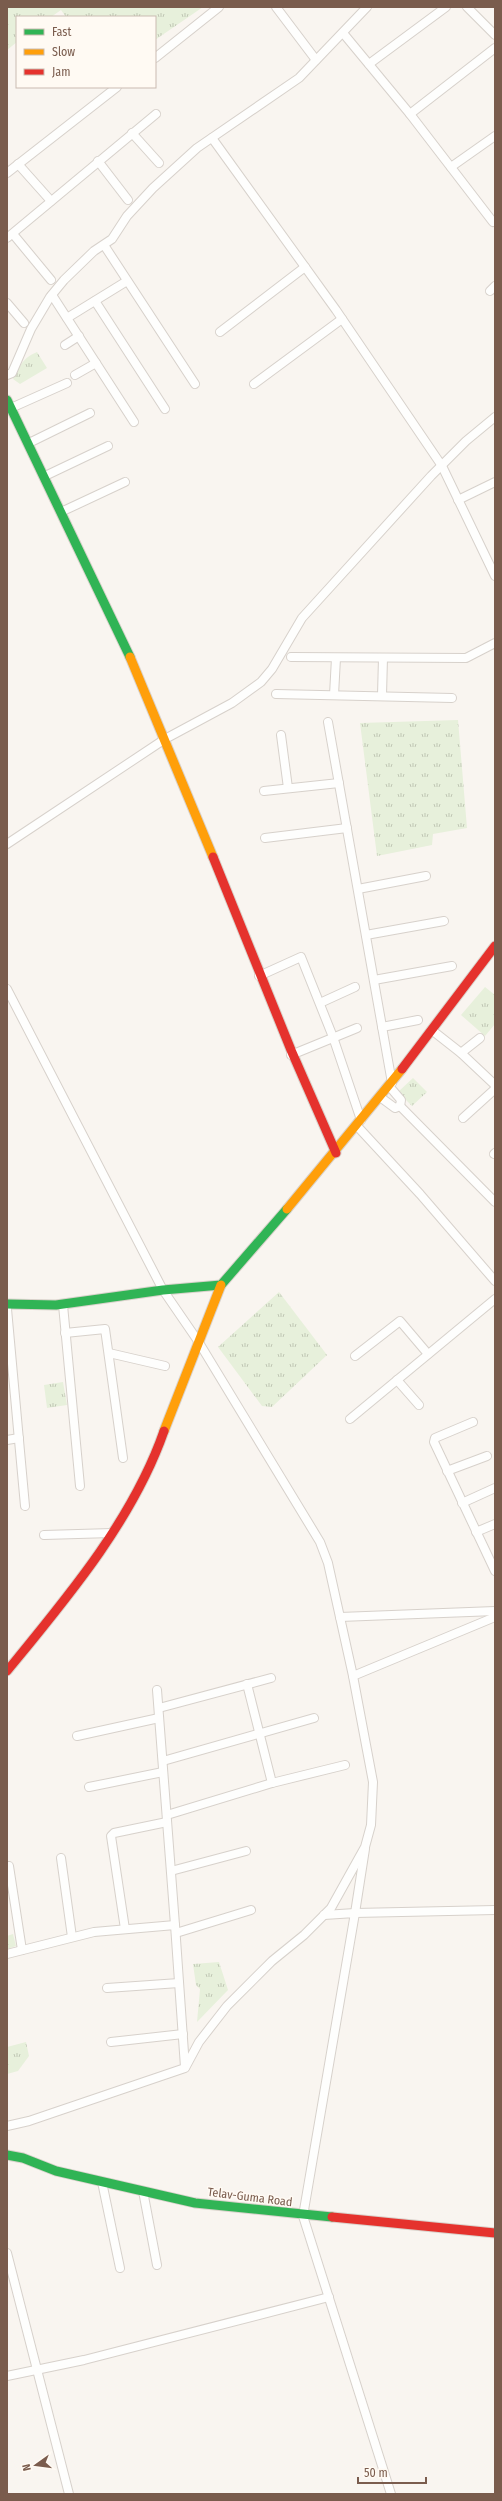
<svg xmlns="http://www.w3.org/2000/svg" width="502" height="2501" font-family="'Fira Sans Condensed',sans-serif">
<defs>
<pattern id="grass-tufts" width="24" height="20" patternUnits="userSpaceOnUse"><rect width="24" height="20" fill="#e7f0db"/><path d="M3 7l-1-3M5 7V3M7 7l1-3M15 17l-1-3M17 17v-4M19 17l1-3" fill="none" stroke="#c0c6b4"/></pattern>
</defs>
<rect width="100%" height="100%" fill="#f9f5f0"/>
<g fill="url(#grass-tufts)">
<path d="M7 7H203L155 40V17H66L61 10 51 17H17V42L7 50Z"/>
<path d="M37 352 47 368 20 384 13 379C20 365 23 358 37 352Z"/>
<path d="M458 720 467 828 433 834 432 845 377 856 360 723Z"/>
<path d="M485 987 495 995V1024L485 1036 461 1015Z"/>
<path d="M413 1078 427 1092 412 1106 398 1092Z"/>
<path d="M279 1292 327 1355 272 1407 262 1406 218 1347Z"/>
<path d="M63 1382 67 1405 47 1408 44 1385Z"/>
<path d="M13 1934 16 1946 7 1949V1936Z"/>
<path d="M219 1962 228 1990 197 2022 200 1989 196 1985 193 1964Z"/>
<path d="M26 2042 29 2056 18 2071 7 2074V2047Z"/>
</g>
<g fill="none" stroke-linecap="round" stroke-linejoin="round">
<defs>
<g id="street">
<path d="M276 7 316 60"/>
<path d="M467 7 495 35"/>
<path d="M343 33 410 114 495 48"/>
<path d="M155 58 219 7"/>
<path d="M369 64 446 7"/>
<path d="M410 114 493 222 495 221"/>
<path d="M132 133 159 163"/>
<path d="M212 138 336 310 442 466 495 576"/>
<path d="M98 161 128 200"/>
<path d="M18 164 51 201"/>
<path d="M451 167 495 136"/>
<path d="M7 173 117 87"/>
<path d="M13 234 51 280"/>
<path d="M7 238 156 114"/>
<path d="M104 245 195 384"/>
<path d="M490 291 495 286"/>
<path d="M52 295 134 422"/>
<path d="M95 301 165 409"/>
<path d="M7 303 24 323"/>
<path d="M67 318 127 281"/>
<path d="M220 332 305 267"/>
<path d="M65 345 79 336"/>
<path d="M7 375 12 373 31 329 50 297 64 280 94 251 112 239 127 216 153 188 197 148 299 78 367 7"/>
<path d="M75 375 96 363"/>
<path d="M254 384 342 319"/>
<path d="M11 408 67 383"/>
<path d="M29 443 90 413"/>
<path d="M45 476 108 446"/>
<path d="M458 500 495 482"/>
<path d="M63 511 125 482"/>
<path d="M291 657 466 658 495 643"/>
<path d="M276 694 452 698"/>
<path d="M334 695 336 658"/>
<path d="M382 695 383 658"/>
<path d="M328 722 392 1083"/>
<path d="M281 735 288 788"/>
<path d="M264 791 339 783"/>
<path d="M265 838 347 828"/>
<path d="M7 844 165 739 232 703 261 682 272 669 302 618 431 476 466 441 495 417"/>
<path d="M358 889 426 876"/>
<path d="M366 935 444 921"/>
<path d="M259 976 301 957 333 1037 361 1120"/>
<path d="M374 980 452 966"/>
<path d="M7 989 163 1290 198 1341 320 1542 328 1563 353 1676"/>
<path d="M320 1003 355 987"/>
<path d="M382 1027 418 1020"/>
<path d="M433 1031 461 1053 495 1085"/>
<path d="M461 1053 480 1038"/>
<path d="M291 1055 357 1028"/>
<path d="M380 1097 395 1108 400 1106 401 1100 389 1086"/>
<path d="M400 1106 495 1202"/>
<path d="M463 1118 495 1089"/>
<path d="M357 1126 420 1194 495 1281"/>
<path d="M494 1154 495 1153"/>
<path d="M63 1305 80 1486"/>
<path d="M7 1309 25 1506"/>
<path d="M65 1333 105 1329 123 1458"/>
<path d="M109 1353 165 1366"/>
<path d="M355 1356 400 1321 428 1354"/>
<path d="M397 1380 419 1405"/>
<path d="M350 1419 495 1299"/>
<path d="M473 1422 435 1438 434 1442 495 1571"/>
<path d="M7 1440 19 1438"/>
<path d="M447 1471 487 1456"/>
<path d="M462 1503 495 1488"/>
<path d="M476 1532 495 1524"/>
<path d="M44 1535 112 1533"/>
<path d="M340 1617 495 1611"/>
<path d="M247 1684 272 1783"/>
<path d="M157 1690 175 1925"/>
<path d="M159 1708 271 1678"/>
<path d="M77 1736 159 1718"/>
<path d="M163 1761 314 1718"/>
<path d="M89 1787 163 1772"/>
<path d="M167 1815 272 1783 345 1765"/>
<path d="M365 1849 355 1913 495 1910"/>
<path d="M61 1858 72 1937"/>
<path d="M9 1866 22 1950"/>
<path d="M171 1871 246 1851"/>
<path d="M324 1915 355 1913 303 2216 391 2494"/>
<path d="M125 1929 111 1836 114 1833 167 1822"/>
<path d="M176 1933 251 1910"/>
<path d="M7 1954 94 1932 175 1925 185 2067"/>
<path d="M107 1988 179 1983"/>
<path d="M111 2042 183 2034"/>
<path d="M7 2126 29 2121 185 2068 199 2042 227 2006 272 1961 304 1935 331 1908 365 1847 371 1825 373 1782 353 1676 495 1617"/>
<path d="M102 2182 120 2268"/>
<path d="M143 2191 157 2265"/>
<path d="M7 2253 69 2494"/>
<path d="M7 2376 84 2360 329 2297"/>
</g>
<g id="fast">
<path d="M7 400 130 657"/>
<path d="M7 1304 56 1305 163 1290 221 1285 287 1209"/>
<path d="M7 2155 23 2158 56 2171 195 2203 332 2217"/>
</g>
<g id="slow">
<path d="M130 657 213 857"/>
<path d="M287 1209 402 1069"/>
<path d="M164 1431 221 1285"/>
</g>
<g id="jam">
<path d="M213 857 291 1050 336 1153"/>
<path d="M402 1069 495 946"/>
<path d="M7 1671C67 1598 133 1520 164 1431"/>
<path d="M332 2217 495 2233"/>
</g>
</defs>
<use href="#street" stroke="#d7d1cb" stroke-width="10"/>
<use href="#fast" stroke="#d9d2cb" stroke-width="11"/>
<use href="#slow" stroke="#d9d2cb" stroke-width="11"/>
<use href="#jam" stroke="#d9d2cb" stroke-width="11"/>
<use href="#street" stroke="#fefefd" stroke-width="8"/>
<use href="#fast" stroke="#30b455" stroke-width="9"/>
<use href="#slow" stroke="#ff9f0a" stroke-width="9"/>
<use href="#jam" stroke="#e5322d" stroke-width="9"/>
</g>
<g text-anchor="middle" stroke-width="3" stroke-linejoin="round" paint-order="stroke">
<g font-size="12" fill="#7a5c4d" stroke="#fffaf3">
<text transform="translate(250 2197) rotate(7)" y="4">Telav-Guma Road</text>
</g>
</g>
<rect width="502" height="2501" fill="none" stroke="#7a5c4d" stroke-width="16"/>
<rect x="16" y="16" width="140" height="72" fill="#fffaf3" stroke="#cabbb1"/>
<rect x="24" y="29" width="20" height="6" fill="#30b455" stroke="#cabbb1"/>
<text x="52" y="36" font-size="12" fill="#7a5c4d">Fast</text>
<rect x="24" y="49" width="20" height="6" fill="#ff9f0a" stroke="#cabbb1"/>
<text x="52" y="56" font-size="12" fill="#7a5c4d">Slow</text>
<rect x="24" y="69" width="20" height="6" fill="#e5322d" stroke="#cabbb1"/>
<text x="52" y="76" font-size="12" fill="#7a5c4d">Jam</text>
<g transform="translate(36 2465) rotate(256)" stroke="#fffaf3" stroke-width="3" paint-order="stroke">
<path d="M0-3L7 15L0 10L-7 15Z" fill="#7a5c4d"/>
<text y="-6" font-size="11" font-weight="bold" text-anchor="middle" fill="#7a5c4d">N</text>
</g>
<path d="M358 2477v6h68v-6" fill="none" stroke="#7a5c4d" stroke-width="2"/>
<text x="364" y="2477" font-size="12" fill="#7a5c4d" stroke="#fffaf3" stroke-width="3" paint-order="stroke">50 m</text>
</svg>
